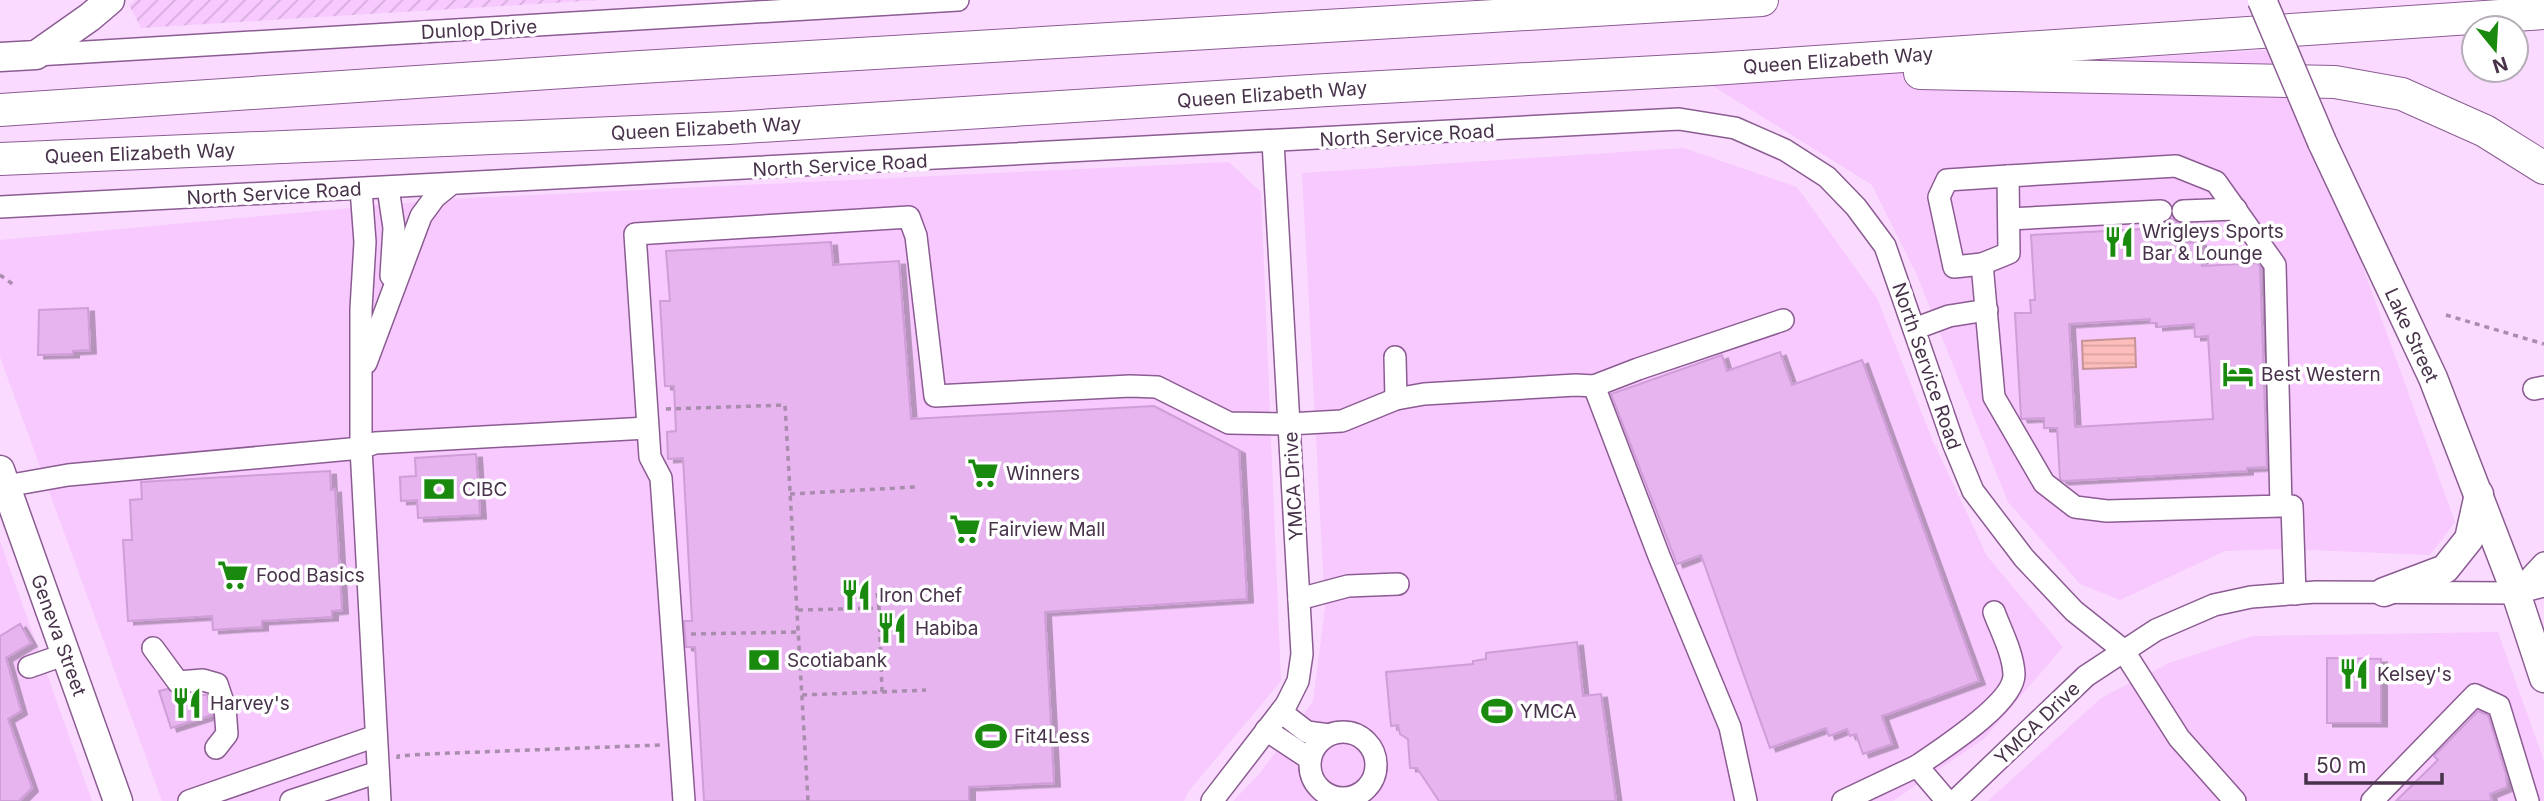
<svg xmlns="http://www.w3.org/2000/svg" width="2544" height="801" font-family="Inter,sans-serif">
<defs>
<pattern id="industrial-furrows" width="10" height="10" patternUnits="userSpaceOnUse" patternTransform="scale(1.75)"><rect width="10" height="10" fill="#f7c9fe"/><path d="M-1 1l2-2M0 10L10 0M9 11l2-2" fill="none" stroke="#d5addb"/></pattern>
<pattern id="water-rules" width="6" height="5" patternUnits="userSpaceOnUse" patternTransform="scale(1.75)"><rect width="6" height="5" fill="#fdbdba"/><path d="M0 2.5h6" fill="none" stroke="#daa3a1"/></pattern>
<filter id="shadow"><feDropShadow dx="6" dy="3.5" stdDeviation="0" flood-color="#0004"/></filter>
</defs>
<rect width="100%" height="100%" fill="#fadbff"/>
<g fill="#f7c9fe">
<path d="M2284 49 2455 522 2430 555 2285 549 2225 551 2120 600 2080 584 2008 502 1916 273 1872 185 1708 83Z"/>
<path d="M1684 148 1797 187 1877 298 1932 439 1987 556 2063 647 1985 738 1893 801H1233L1260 773 1313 701 1325 608 1302 173Z"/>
<path d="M1229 162 1261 192 1281 681 1188 792 1184 801H162L0 357V240L449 199Z"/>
<path d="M0 541 92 801H0Z"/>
<path d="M2498 632 2544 761V801H1988L2101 698 2169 663 2252 636Z"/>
</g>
<path fill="url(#industrial-furrows)" d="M135 0H601L141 28 129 5Z"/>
<path fill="url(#water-rules)" stroke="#c69398" stroke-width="2" d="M2135 338 2136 367 2083 369 2082 341Z"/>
<g fill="#e7b4ef" stroke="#cf9dd7" stroke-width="2" fill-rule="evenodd" filter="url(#shadow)">
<path d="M2172 218 2178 223 2184 224 2185 243 2200 242 2202 266 2257 263 2260 267 2267 467 2247 468V471L2063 481 2060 479 2057 428H2044V418L2022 419 2021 417 2015 313H2031L2030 300H2035L2031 235 2162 228V224ZM2150 319V323H2157V327L2194 324 2195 337 2208 336 2213 419 2075 427 2069 324Z"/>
<path d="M831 242 833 265 899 261 911 419 1154 406 1239 450 1247 599 1045 612 1054 783 969 787V801H704L695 647H686L684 621H692L683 458 668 459 667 432 676 431 674 386H665L660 301H670L666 251Z"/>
<path d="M88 308 90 350 73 351V354L38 355 39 310Z"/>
<path d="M1780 352 1792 385 1862 360 1979 681 1882 716 1892 744 1863 754 1856 734 1850 736 1847 729 1829 736 1826 728 1770 748 1701 555 1677 564 1611 394 1722 355 1727 371Z"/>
<path d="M476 454 480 515 418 518 417 500 401 501 400 477 416 476 415 458Z"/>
<path d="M330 471 331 490 335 489 342 610 332 611V617L262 621V627L213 630 212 616 128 621 123 540H132L130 500 142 499 141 482Z"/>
<path d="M20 624 31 643 6 658 21 711 8 719 32 788 19 801H0V636Z"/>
<path d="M1577 642 1583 696 1601 694 1616 801H1439L1417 768H1410L1408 739 1400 734 1398 725 1391 726 1386 672 1473 664V661L1486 659V653Z"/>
<path d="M2327 658 2381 659V723H2327Z"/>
<path d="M167 689 178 695H207L212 715 171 728 159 691Z"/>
<path d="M2478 711 2488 715 2506 774 2507 787 2490 794 2492 801H2396L2438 760 2434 756Z"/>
</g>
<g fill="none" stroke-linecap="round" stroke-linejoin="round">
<defs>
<g id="minor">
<path d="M36 55 958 0"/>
<path d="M388 188 394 228 391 276"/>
<path d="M361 189 365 242 361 309V448L380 801"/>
<path d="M0 207 1679 119 1735 128 1785 150 1827 177 1856 207 1885 246 1954 445 1973 491 2024 558 2074 611 2123 650 2179 738 2235 801"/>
<path d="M2183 211 2236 209"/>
<path d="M2009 219 2161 211"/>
<path d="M1982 264 1954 267 1939 197 1947 180 2008 176"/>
<path d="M1914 329 1949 316 1987 310"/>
<path d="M1395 357 1396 399"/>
<path d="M366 363 421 216 435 197 451 184"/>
<path d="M2534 389 2544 387"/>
<path d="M6 486 68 475 361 448 375 443 647 428"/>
<path d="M2281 506 2275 265 2216 182 2176 166 2008 176 2009 253 1982 264 1994 397 2044 483 2075 507 2107 511 2281 506H2292L2295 594"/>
<path d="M2516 593 2544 563"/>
<path d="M1299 599 1348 586 1398 584"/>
<path d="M153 648 178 682 203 680 217 684 225 708 227 734 216 748"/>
<path d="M29 667 66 654"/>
<path d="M1281 712 1307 732 1329 735"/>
<path d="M1266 730 1310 759"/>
<circle cx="1343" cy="765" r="33"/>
<path d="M189 801 376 736"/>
<path d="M291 801 378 772"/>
<path d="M684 801 661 478 650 457 635 234 909 217 916 236 935 396 1130 386 1157 387 1229 423 1289 424 1342 421 1396 399 1424 394 1576 385 1594 386"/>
<path d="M1212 801 1286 705 1298 681 1302 654 1273 142"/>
<path d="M1746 801 1730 727 1659 556 1594 386 1638 369 1783 320"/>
<path d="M1843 801 1917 766"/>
<path d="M1947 801 1917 766C1940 750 2015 703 2014 674 2013 653 2001 631 1994 612"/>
<path d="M1955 801 2086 676 2156 630 2214 605 2251 597 2316 592 2516 593 2544 586"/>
<path d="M2372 801 2475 695 2499 706 2528 801"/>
</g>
<g id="major">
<path d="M0 57 36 55 90 17 110 0"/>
<path d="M2322 142 2433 378 2516 593 2544 678"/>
<path d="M0 470 118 801"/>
<path d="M2384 592 2445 569 2469 539 2479 494"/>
</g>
<g id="highway">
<path d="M1920 73 2335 82 2402 94 2485 131 2544 168"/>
<path d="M0 110C587 69 1175 32 1762 0"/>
<path d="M0 159 729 128 1327 90 1712 69 2544 13"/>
</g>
</defs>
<use href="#minor" stroke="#8b5c92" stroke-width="24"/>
<use href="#major" stroke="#8b5c92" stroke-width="31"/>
<use href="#highway" stroke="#8b5c92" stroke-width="34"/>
<g stroke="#a88dac" stroke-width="3.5" stroke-dasharray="5 5" stroke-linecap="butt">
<path d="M0 275 14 285"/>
<path d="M2446 315 2544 344"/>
<path d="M666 409 785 405 808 801"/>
<path d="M790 494 915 487"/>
<path d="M879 608 877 592 910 590"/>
<path d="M798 610 879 608 882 692 801 695"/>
<path d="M691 634 798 632"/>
<path d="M882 692 926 690"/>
<path d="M398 759V756L427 754 660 745"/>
</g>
<use href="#minor" stroke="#fff" stroke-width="21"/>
<use href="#major" stroke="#fff" stroke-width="28"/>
<use href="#highway" stroke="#fff" stroke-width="32"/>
<defs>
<path id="major-bridge" d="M2262 0 2322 142"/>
</defs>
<use href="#major-bridge" stroke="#8b5c92" stroke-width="31" stroke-linecap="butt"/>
<use href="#major-bridge" stroke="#fff" stroke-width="28"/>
</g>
<defs>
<symbol id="restaurant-bare" viewBox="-9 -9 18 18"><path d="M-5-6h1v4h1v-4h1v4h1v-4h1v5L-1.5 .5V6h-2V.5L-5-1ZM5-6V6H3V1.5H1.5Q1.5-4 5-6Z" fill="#198a0d" stroke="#fff" stroke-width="2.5" paint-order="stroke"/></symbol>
<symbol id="hotel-bare" viewBox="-9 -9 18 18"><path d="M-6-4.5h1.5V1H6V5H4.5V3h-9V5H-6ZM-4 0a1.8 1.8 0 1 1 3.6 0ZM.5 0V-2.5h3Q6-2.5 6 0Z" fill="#198a0d" stroke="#fff" stroke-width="2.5" paint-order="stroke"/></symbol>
<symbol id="supermarket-bare" viewBox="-9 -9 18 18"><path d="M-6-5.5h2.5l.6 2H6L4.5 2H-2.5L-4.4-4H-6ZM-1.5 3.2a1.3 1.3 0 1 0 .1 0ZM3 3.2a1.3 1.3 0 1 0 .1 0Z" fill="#198a0d" stroke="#fff" stroke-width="2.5" paint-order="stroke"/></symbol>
<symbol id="bank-bare" viewBox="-9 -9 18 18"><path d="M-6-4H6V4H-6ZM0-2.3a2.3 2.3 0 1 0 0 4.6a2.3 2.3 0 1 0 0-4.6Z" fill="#198a0d" stroke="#fff" stroke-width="2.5" paint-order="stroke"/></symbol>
<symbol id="stadium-bare" viewBox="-9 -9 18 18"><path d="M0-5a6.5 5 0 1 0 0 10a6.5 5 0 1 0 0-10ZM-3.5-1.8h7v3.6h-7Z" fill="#198a0d" stroke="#fff" stroke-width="2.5" paint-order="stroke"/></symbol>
</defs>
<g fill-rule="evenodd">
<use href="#restaurant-bare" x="2097" y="220" width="44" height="44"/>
<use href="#hotel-bare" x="2216" y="352" width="44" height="44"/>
<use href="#supermarket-bare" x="961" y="451" width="44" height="44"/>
<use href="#bank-bare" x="417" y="467" width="44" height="44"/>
<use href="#supermarket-bare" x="943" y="507" width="44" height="44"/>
<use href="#supermarket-bare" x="211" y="553" width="44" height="44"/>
<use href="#restaurant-bare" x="834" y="573" width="44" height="44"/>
<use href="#restaurant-bare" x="870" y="606" width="44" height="44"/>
<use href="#bank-bare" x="742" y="638" width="44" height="44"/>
<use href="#restaurant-bare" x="2332" y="652" width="44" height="44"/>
<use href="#restaurant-bare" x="165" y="681" width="44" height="44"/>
<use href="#stadium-bare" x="1475" y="689" width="44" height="44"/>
<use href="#stadium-bare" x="969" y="714" width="44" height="44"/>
</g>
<g text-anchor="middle" stroke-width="7" stroke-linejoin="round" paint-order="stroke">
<g font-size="19" fill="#47324a" stroke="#fff">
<text transform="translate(479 29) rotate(-3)" y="7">Dunlop Drive</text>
<text transform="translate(1838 60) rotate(-4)" y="7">Queen Elizabeth Way</text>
<text transform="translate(1272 94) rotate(-4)" y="7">Queen Elizabeth Way</text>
<text transform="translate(706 128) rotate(-3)" y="7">Queen Elizabeth Way</text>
<text transform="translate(1407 135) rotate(-3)" y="7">North Service Road</text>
<text transform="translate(140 153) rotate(-2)" y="7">Queen Elizabeth Way</text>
<text transform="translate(840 165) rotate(-3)" y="7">North Service Road</text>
<text transform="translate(274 193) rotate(-3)" y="7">North Service Road</text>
<text transform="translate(2412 335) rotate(65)" y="7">Lake Street</text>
<text transform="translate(1927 366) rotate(71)" y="7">North Service Road</text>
<text transform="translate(1293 486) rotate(-93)" y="7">YMCA Drive</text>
<text transform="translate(59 635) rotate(70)" y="7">Geneva Street</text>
<text transform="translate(2037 723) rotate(-44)" y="7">YMCA Drive</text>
</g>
<g font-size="19" fill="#47324a" stroke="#fff" text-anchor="start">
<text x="2142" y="238">Wrigleys Sports<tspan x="2142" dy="22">Bar &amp; Lounge</tspan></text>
<text x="2261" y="381">Best Western</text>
<text x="1006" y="480">Winners</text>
<text x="462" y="496">CIBC</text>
<text x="988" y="536">Fairview Mall</text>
<text x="256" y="582">Food Basics</text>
<text x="879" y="602">Iron Chef</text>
<text x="915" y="635">Habiba</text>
<text x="787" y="667">Scotiabank</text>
<text x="2377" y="681">Kelsey's</text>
<text x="210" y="710">Harvey's</text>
<text x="1520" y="718">YMCA</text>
<text x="1014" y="743">Fit4Less</text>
</g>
</g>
<g transform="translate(2495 49) rotate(162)"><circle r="33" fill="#ffffff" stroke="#b5adb7" stroke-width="2"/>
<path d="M0-5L12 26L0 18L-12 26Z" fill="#198a0d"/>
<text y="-10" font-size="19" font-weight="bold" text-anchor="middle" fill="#47324a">N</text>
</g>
<path d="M2306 773v10h136v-10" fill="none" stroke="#47324a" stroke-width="3.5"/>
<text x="2316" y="773" font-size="21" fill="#47324a" stroke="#ffffff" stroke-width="5" paint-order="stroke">50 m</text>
</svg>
